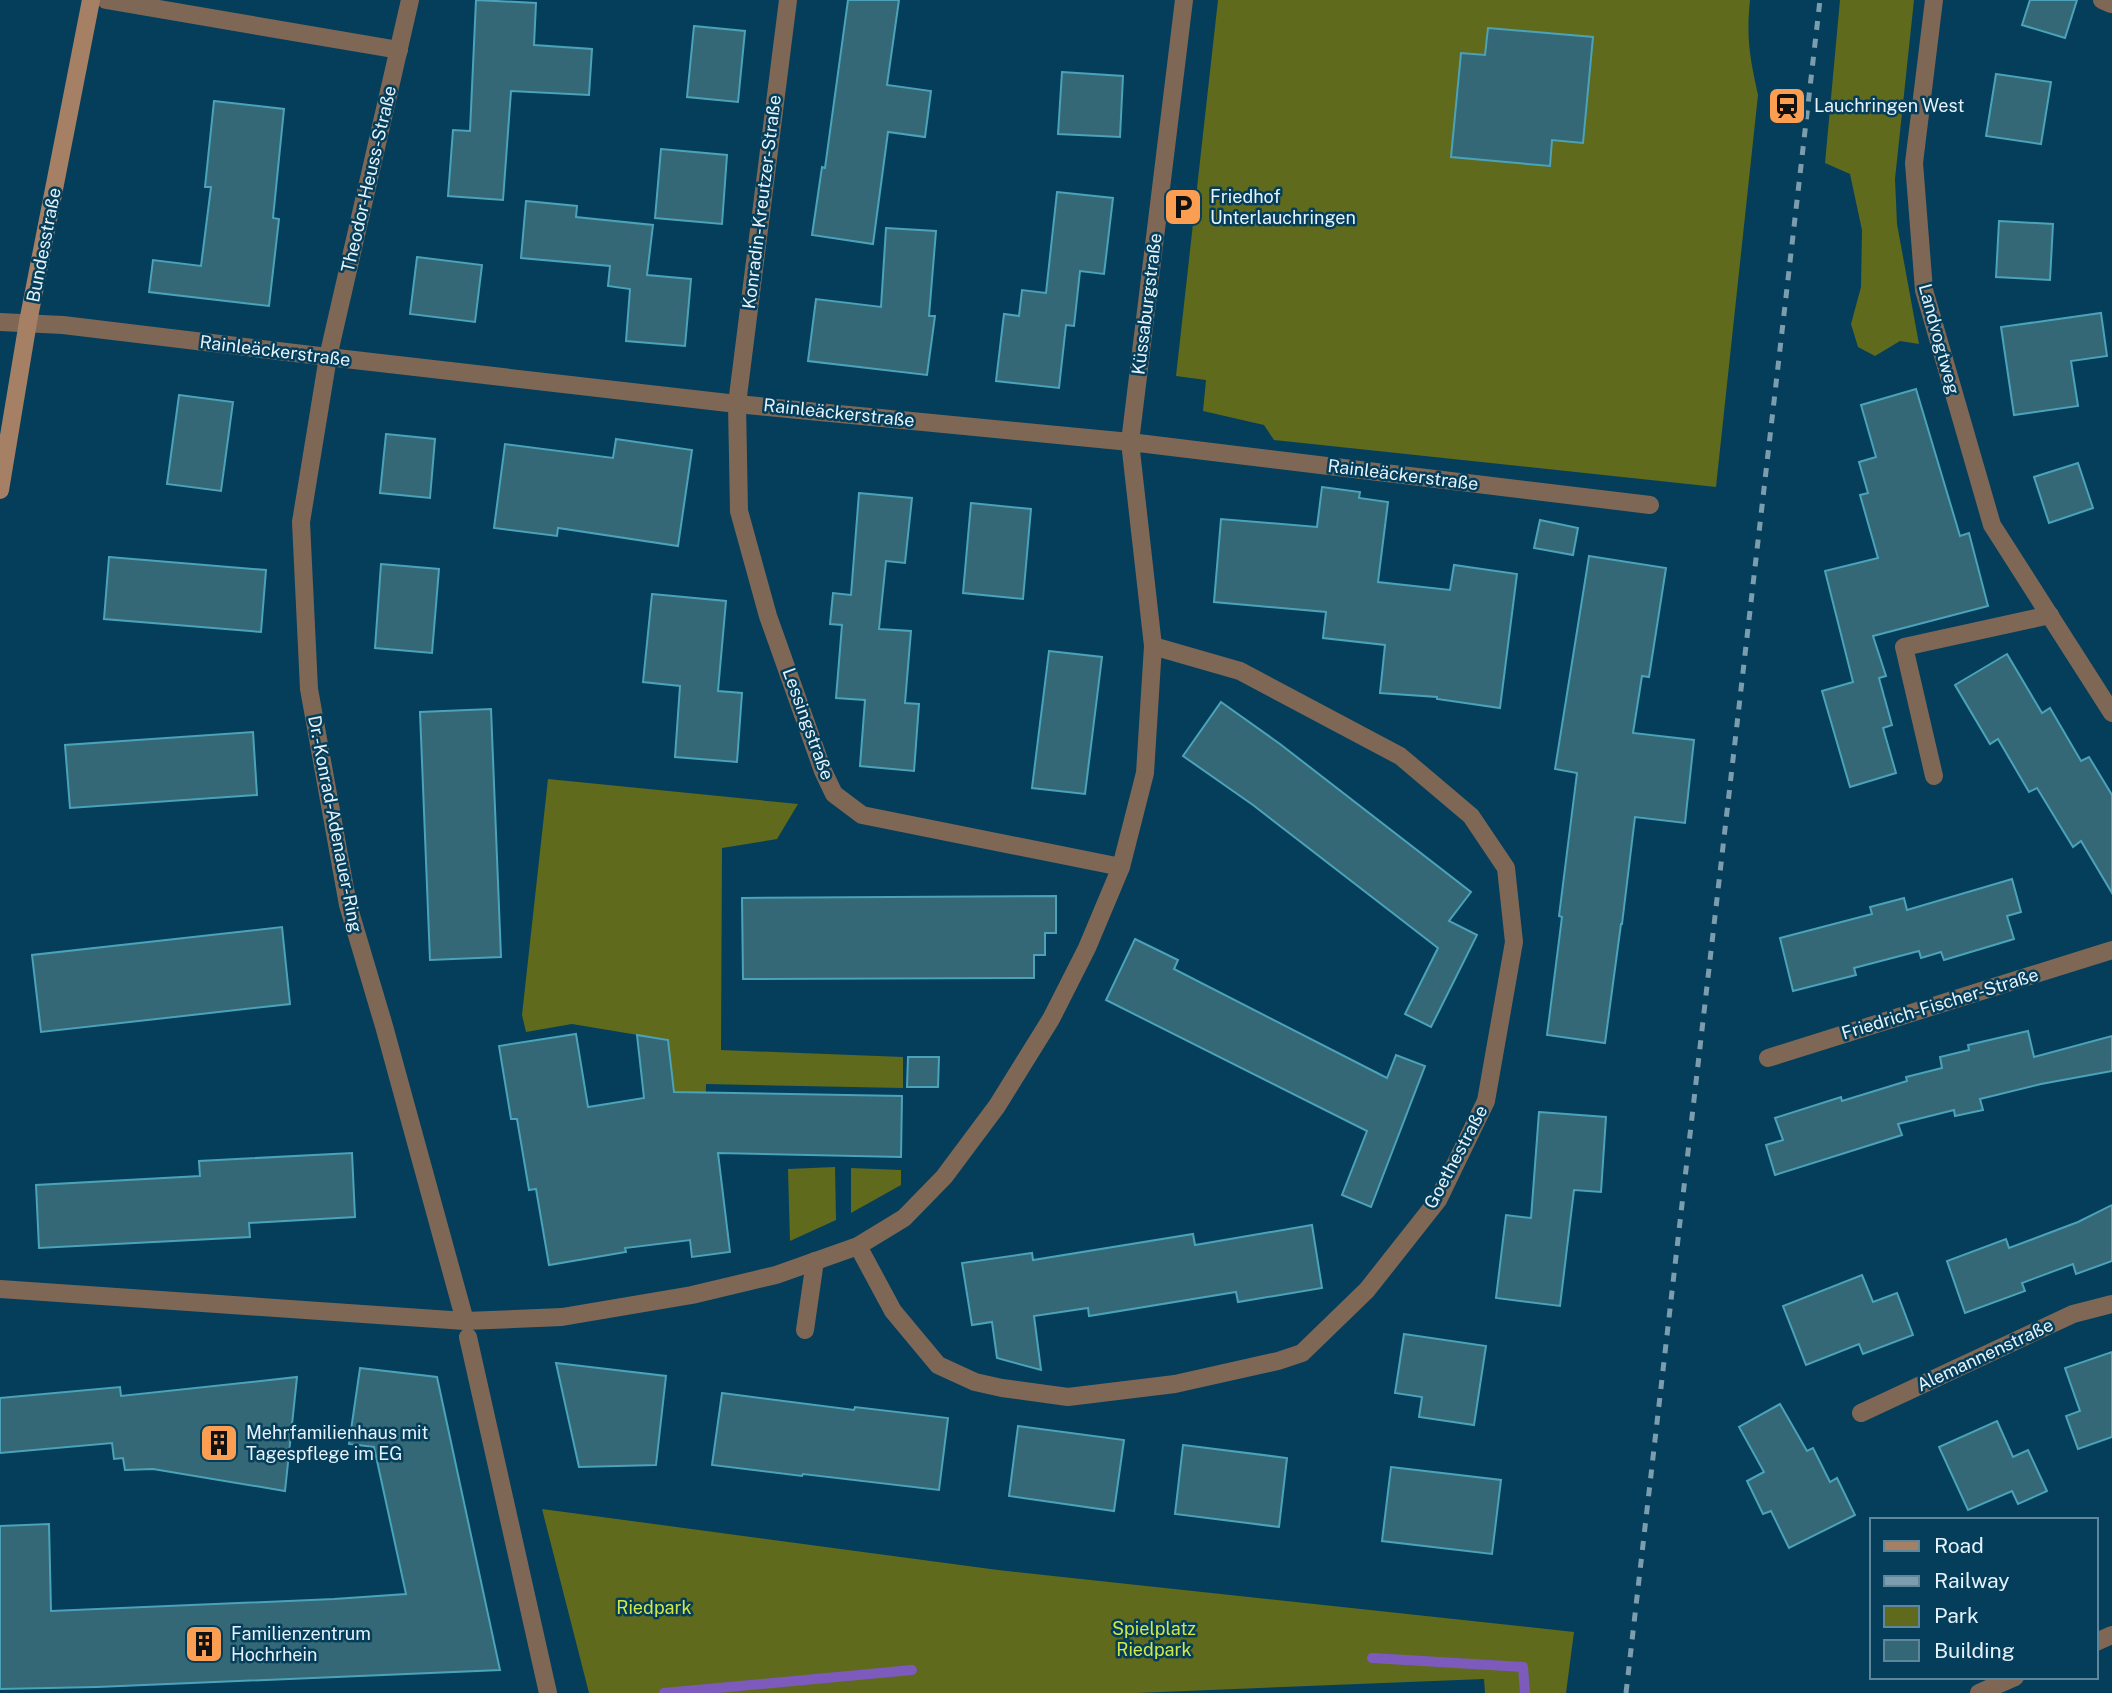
<svg xmlns="http://www.w3.org/2000/svg" width="2112" height="1693" font-family="'Public Sans',sans-serif">
<rect width="100%" height="100%" fill="#053e5a"/>
<g fill="#5f6a1c">
<path d="M1218 0H1750C1746 39 1750 58 1758 95L1716 487 1274 440 1264 425 1203 411 1206 380 1176 376Z"/>
<path d="M1840 0H1914L1895 179 1897 224 1919 344 1900 341 1875 356 1858 347 1851 324 1861 287 1862 230 1850 174 1825 163Z"/>
<path d="M548 779 798 804 777 839 722 848 721 1050 903 1057V1088L706 1084 705 1161 682 1164 668 1040 572 1024 526 1032 522 1015Z"/>
<path d="M835 1167 836 1220 790 1241 788 1169Z"/>
<path d="M851 1168 901 1170V1185L851 1213Z"/>
<path d="M542 1509 998 1570 1574 1632 1566 1693H1485L1484 1679 1136 1693H589Z"/>
</g>
<g fill="none" stroke-linecap="round" stroke-linejoin="round">
<g stroke="#7c5bbd" stroke-width="10">
<path d="M1372 1658 1523 1667 1525 1693"/>
<path d="M664 1693 912 1670"/>
</g>
</g>
<g fill="#346876" stroke="#4aa3b9" stroke-width="2">
<path d="M476 0 536 3 534 45 592 49 589 95 511 91 503 200 448 196 453 130 470 131Z"/>
<path d="M848 0H899L887 85 931 91 925 137 888 132 873 244 812 235 822 167 825 168Z"/>
<path d="M2030 0H2077L2065 38 2022 25Z"/>
<path d="M694 26 745 31 738 102 687 97Z"/>
<path d="M1488 28 1593 37 1583 143 1552 140 1550 166 1451 157 1461 53 1485 55Z"/>
<path d="M1062 72 1123 76 1120 137 1058 134Z"/>
<path d="M1996 74 2051 82 2041 144 1986 136Z"/>
<path d="M214 101 284 109 273 218 279 219 269 306 149 292 153 260 201 266 211 187H205Z"/>
<path d="M661 149 727 155 722 224 655 218Z"/>
<path d="M1057 192 1113 198 1104 274 1080 271 1074 326 1066 325 1059 388 996 381 1004 314 1019 316 1022 290 1046 293Z"/>
<path d="M526 201 577 206 576 217 653 225 647 275 691 279 685 346 626 341 630 289 608 286 610 266 521 258Z"/>
<path d="M1999 221 2053 224 2050 280 1996 277Z"/>
<path d="M886 228 936 231 929 316H935L927 375 808 361 816 299 881 307Z"/>
<path d="M417 257 482 265 475 322 410 314Z"/>
<path d="M2101 313 2107 356 2071 361 2078 406 2014 415 2001 327Z"/>
<path d="M1916 389 1960 536 1969 533 1988 606 1873 636 1886 676 1879 678 1892 725 1883 728 1896 773 1850 787 1822 691 1853 682 1825 571 1878 558 1860 495 1868 493 1859 462 1876 457 1861 405Z"/>
<path d="M179 395 233 402 221 491 167 484Z"/>
<path d="M386 434 435 439 430 498 380 493Z"/>
<path d="M616 439 692 450 678 546 558 528 557 536 494 528 505 444 613 458Z"/>
<path d="M2078 463 2093 508 2049 523 2034 477Z"/>
<path d="M1322 487 1360 492 1359 498 1388 502 1378 582 1450 590 1454 565 1517 574 1500 708 1437 699V697L1380 693 1385 645 1323 638 1326 612 1214 602 1221 519 1317 527Z"/>
<path d="M859 493 912 498 905 563 886 561 879 629 911 631 905 703 919 704 914 771 860 766 865 700 836 698 842 625 830 624 833 593 851 595Z"/>
<path d="M971 503 1031 509 1023 599 963 593Z"/>
<path d="M1540 520 1578 528 1573 555 1534 548Z"/>
<path d="M1589 556 1666 568 1649 677 1642 676 1633 733 1694 740 1685 823 1635 817 1622 924H1621L1605 1043 1547 1035 1562 917 1559 916 1577 773 1555 769Z"/>
<path d="M109 557 266 570 261 632 104 619Z"/>
<path d="M381 564 439 569 432 653 375 648Z"/>
<path d="M652 594 726 601 718 691 742 693 737 762 675 757 680 686 643 682Z"/>
<path d="M1049 651 1102 657 1085 794 1032 788Z"/>
<path d="M2007 654 2042 713 2050 708 2081 761 2089 757 2112 795V893L2081 841 2073 847 2037 788 2029 792 1998 739 1990 744 1955 685Z"/>
<path d="M1221 702 1280 744 1471 892 1449 921 1477 935 1431 1027 1405 1014 1438 948 1253 805 1183 756Z"/>
<path d="M491 709 501 957 430 960 420 712Z"/>
<path d="M253 732 257 795 70 808 65 745Z"/>
<path d="M2012 879 2021 912 2007 916 2014 939 1944 960 1941 952 1921 958 1919 951 1854 968 1856 975 1793 991 1780 938 1872 914 1870 907 1904 898 1907 910Z"/>
<path d="M1056 896V933H1045V955H1034V978L743 979 742 898Z"/>
<path d="M282 927 290 1004 41 1032 32 955Z"/>
<path d="M1135 939 1178 960 1174 969 1387 1078 1396 1055 1425 1066 1371 1207 1342 1195 1367 1131 1106 1000Z"/>
<path d="M2028 1031 2034 1057 2112 1036V1071L2041 1084 1980 1099 1983 1110 1955 1116 1954 1110 1898 1124 1902 1135 1775 1175 1766 1145 1783 1140 1775 1118 1841 1097 1842 1101 1907 1081 1906 1077 1942 1068 1940 1057 1969 1050 1968 1045Z"/>
<path d="M576 1034 588 1107 644 1098 637 1035 668 1040 674 1092 902 1096 901 1157 718 1153 730 1252 692 1257 690 1240 625 1248 626 1252 549 1265 536 1189 529 1190 517 1119H511L499 1046Z"/>
<path d="M908 1057H939L938 1087H907Z"/>
<path d="M1539 1112 1606 1117 1601 1192 1574 1190 1560 1306 1496 1298 1506 1215 1531 1218Z"/>
<path d="M352 1153 355 1217 249 1223 250 1237 39 1248 36 1185 200 1176 199 1161Z"/>
<path d="M2112 1205V1261L2076 1274 2073 1264 2022 1283 2025 1291 1965 1313 1947 1261 2006 1239 2009 1248 2078 1222Z"/>
<path d="M1312 1225 1322 1288 1238 1302 1236 1292 1089 1316 1088 1308 1034 1316 1041 1370 997 1358 992 1322 972 1325 962 1263 1032 1253 1033 1260 1193 1234 1195 1245Z"/>
<path d="M1862 1275 1873 1302 1897 1293 1913 1335 1863 1354 1859 1344 1806 1365 1783 1306Z"/>
<path d="M1404 1334 1486 1346 1474 1425 1419 1417 1422 1397 1395 1393Z"/>
<path d="M2112 1352V1437L2078 1449 2066 1416 2080 1411 2065 1368Z"/>
<path d="M556 1363 666 1376 656 1465 579 1467Z"/>
<path d="M360 1368 437 1377 500 1670 97 1687 0 1689V1526L49 1524 51 1611 334 1599 406 1594 374 1447 349 1444Z"/>
<path d="M297 1377 285 1491 153 1469 125 1470 123 1458 114 1459 112 1443 0 1453V1398L120 1387 121 1396Z"/>
<path d="M722 1393 854 1410 855 1407 948 1418 939 1490 803 1474 802 1476 712 1465Z"/>
<path d="M1780 1404 1807 1451 1813 1448 1830 1482 1837 1478 1855 1515 1789 1548 1771 1511 1763 1514 1747 1481 1764 1472 1739 1427Z"/>
<path d="M1997 1421 2013 1457 2028 1450 2047 1491 2018 1504 2012 1491 1968 1510 1939 1447Z"/>
<path d="M1018 1426 1124 1440 1114 1511 1009 1496Z"/>
<path d="M1183 1445 1287 1458 1279 1527 1175 1514Z"/>
<path d="M1391 1467 1501 1480 1492 1554 1382 1541Z"/>
</g>
<g fill="none" stroke-linecap="round" stroke-linejoin="round">
<g stroke="#7f6756" stroke-width="18">
<path d="M106 0 399 50"/>
<path d="M2102 0 2111 4 2112 1"/>
<path d="M805 1330 815 1261"/>
</g>
<g stroke="#7f6756" stroke-width="18">
<path d="M410 0 328 357 301 522 309 689 348 905 384 1026 465 1321"/>
<path d="M788 0 737 404 739 511 768 616 823 771 834 794 862 815 1121 867"/>
<path d="M1934 0 1914 163 1924 290 1992 525 2112 713"/>
<path d="M0 322 63 325 328 357 737 404 1130 442 1650 505"/>
<path d="M1934 776 1904 647 2050 615"/>
<path d="M1768 1058 2112 950"/>
<path d="M858 1246 893 1311 938 1365 975 1382 1002 1388 1068 1397 1175 1384 1278 1361 1302 1353 1367 1290 1438 1200 1486 1101 1514 942 1506 868 1471 816 1400 756 1240 671 1153 646"/>
<path d="M0 1289 465 1321 562 1317 692 1295 776 1275 858 1246 904 1218 944 1177 997 1106 1051 1019 1087 948 1121 867 1145 773 1153 646 1130 442 1184 0"/>
<path d="M468 1337 548 1693"/>
<path d="M1861 1413 2073 1314 2112 1304"/>
<path d="M2096 1642 2112 1635"/>
<path d="M1979 1693 2015 1677"/>
</g>
<path stroke="#a68064" stroke-width="18" d="M0 490 28 322 91 0"/>
<path stroke="#7b9dae" stroke-width="5" stroke-dasharray="9 9" stroke-linecap="butt" d="M1626 1693 1820 0"/>
</g>
<defs>
<symbol id="station-square" viewBox="-11 -11 22 22"><rect x="-9" y="-9" width="18" height="18" rx="4" fill="#fc9e52" stroke="#053e5a"/><path d="M-3-6H3Q5-6 5-4V2Q5 4 3 4L4.5 6H3L1.5 4h-3L-3 6H-4.5L-3 4Q-5 4-5 2V-4Q-5-6-3-6ZM-3.5-4v3h7v-3ZM-3.5 1v1.5H-2V1ZM2 1v1.5H3.5V1Z" fill="#111"/></symbol>
<symbol id="parking-square" viewBox="-11 -11 22 22"><rect x="-9" y="-9" width="18" height="18" rx="4" fill="#fc9e52" stroke="#053e5a"/><path d="M-3.5-5.5H1a3.5 3.5 0 0 1 0 7H-1V5.5H-3.5ZM-1-3.4V-.6H.8a1.4 1.4 0 0 0 0-2.8Z" fill="#111"/></symbol>
<symbol id="building-square" viewBox="-11 -11 22 22"><rect x="-9" y="-9" width="18" height="18" rx="4" fill="#fc9e52" stroke="#053e5a"/><path d="M-4-6H4V6H1V3H-1V6H-4ZM-2.5-4.3h1.7v1.8h-1.7ZM.8-4.3h1.7v1.8H.8ZM-2.5-1h1.7V.8h-1.7ZM.8-1h1.7V.8H.8Z" fill="#111"/></symbol>
</defs>
<g fill-rule="evenodd">
<use href="#station-square" x="1765" y="84" width="44" height="44"/>
<use href="#parking-square" x="1161" y="185" width="44" height="44"/>
<use href="#building-square" x="197" y="1421" width="44" height="44"/>
<use href="#building-square" x="182" y="1622" width="44" height="44"/>
</g>
<g text-anchor="middle" stroke-width="5" stroke-linejoin="round" paint-order="stroke">
<g font-size="18" fill="#e5f2fa" stroke="#053e5a" text-anchor="start">
<text x="1814" y="112">Lauchringen West</text>
<text x="1210" y="203">Friedhof<tspan x="1210" dy="21">Unterlauchringen</tspan></text>
<text x="246" y="1439">Mehrfamilienhaus mit<tspan x="246" dy="21">Tagespflege im EG</tspan></text>
<text x="231" y="1640">Familienzentrum<tspan x="231" dy="21">Hochrhein</tspan></text>
</g>
<g font-size="18" fill="#e5f2fa" stroke="#053e5a">
<text transform="translate(369 179) rotate(-77)" y="6">Theodor-Heuss-Straße</text>
<text transform="translate(762 202) rotate(-83)" y="6">Konradin-Kreutzer-Straße</text>
<text transform="translate(44 245) rotate(-79)" y="6">Bundesstraße</text>
<text transform="translate(1147 304) rotate(-83)" y="6">Küssaburgstraße</text>
<text transform="translate(1939 339) rotate(75)" y="6">Landvogtweg</text>
<text transform="translate(275 351) rotate(7)" y="6">Rainleäckerstraße</text>
<text transform="translate(839 413) rotate(6)" y="6">Rainleäckerstraße</text>
<text transform="translate(1403 475) rotate(7)" y="6">Rainleäckerstraße</text>
<text transform="translate(808 724) rotate(70)" y="6">Lessingstraße</text>
<text transform="translate(335 824) rotate(79)" y="6">Dr.-Konrad-Adenauer-Ring</text>
<text transform="translate(1940 1004) rotate(-17)" y="6">Friedrich-Fischer-Straße</text>
<text transform="translate(1456 1157) rotate(-62)" y="6">Goethestraße</text>
<text transform="translate(1985 1355) rotate(-25)" y="6">Alemannenstraße</text>
</g>
<g font-size="18" fill="#d2e847" stroke="#053e5a">
<text x="654" y="1614">Riedpark</text>
<text x="1154" y="1635">Spielplatz<tspan x="1154" dy="21">Riedpark</tspan></text>
</g>
</g>
<rect x="1870" y="1518" width="228" height="161" fill="#053e5a" stroke="#5f869a" stroke-width="2"/>
<rect x="1884" y="1541" width="35" height="10" fill="#a68064" stroke="#5f869a" stroke-width="2"/>
<text x="1934" y="1553" font-size="21" fill="#e5f2fa">Road</text>
<rect x="1884" y="1576" width="35" height="10" fill="#7b9dae" stroke="#5f869a" stroke-width="2"/>
<text x="1934" y="1588" font-size="21" fill="#e5f2fa">Railway</text>
<rect x="1884" y="1606" width="35" height="21" fill="#5f6a1c" stroke="#5f869a" stroke-width="2"/>
<text x="1934" y="1623" font-size="21" fill="#e5f2fa">Park</text>
<rect x="1884" y="1640" width="35" height="21" fill="#346876" stroke="#5f869a" stroke-width="2"/>
<text x="1934" y="1658" font-size="21" fill="#e5f2fa">Building</text>
</svg>
